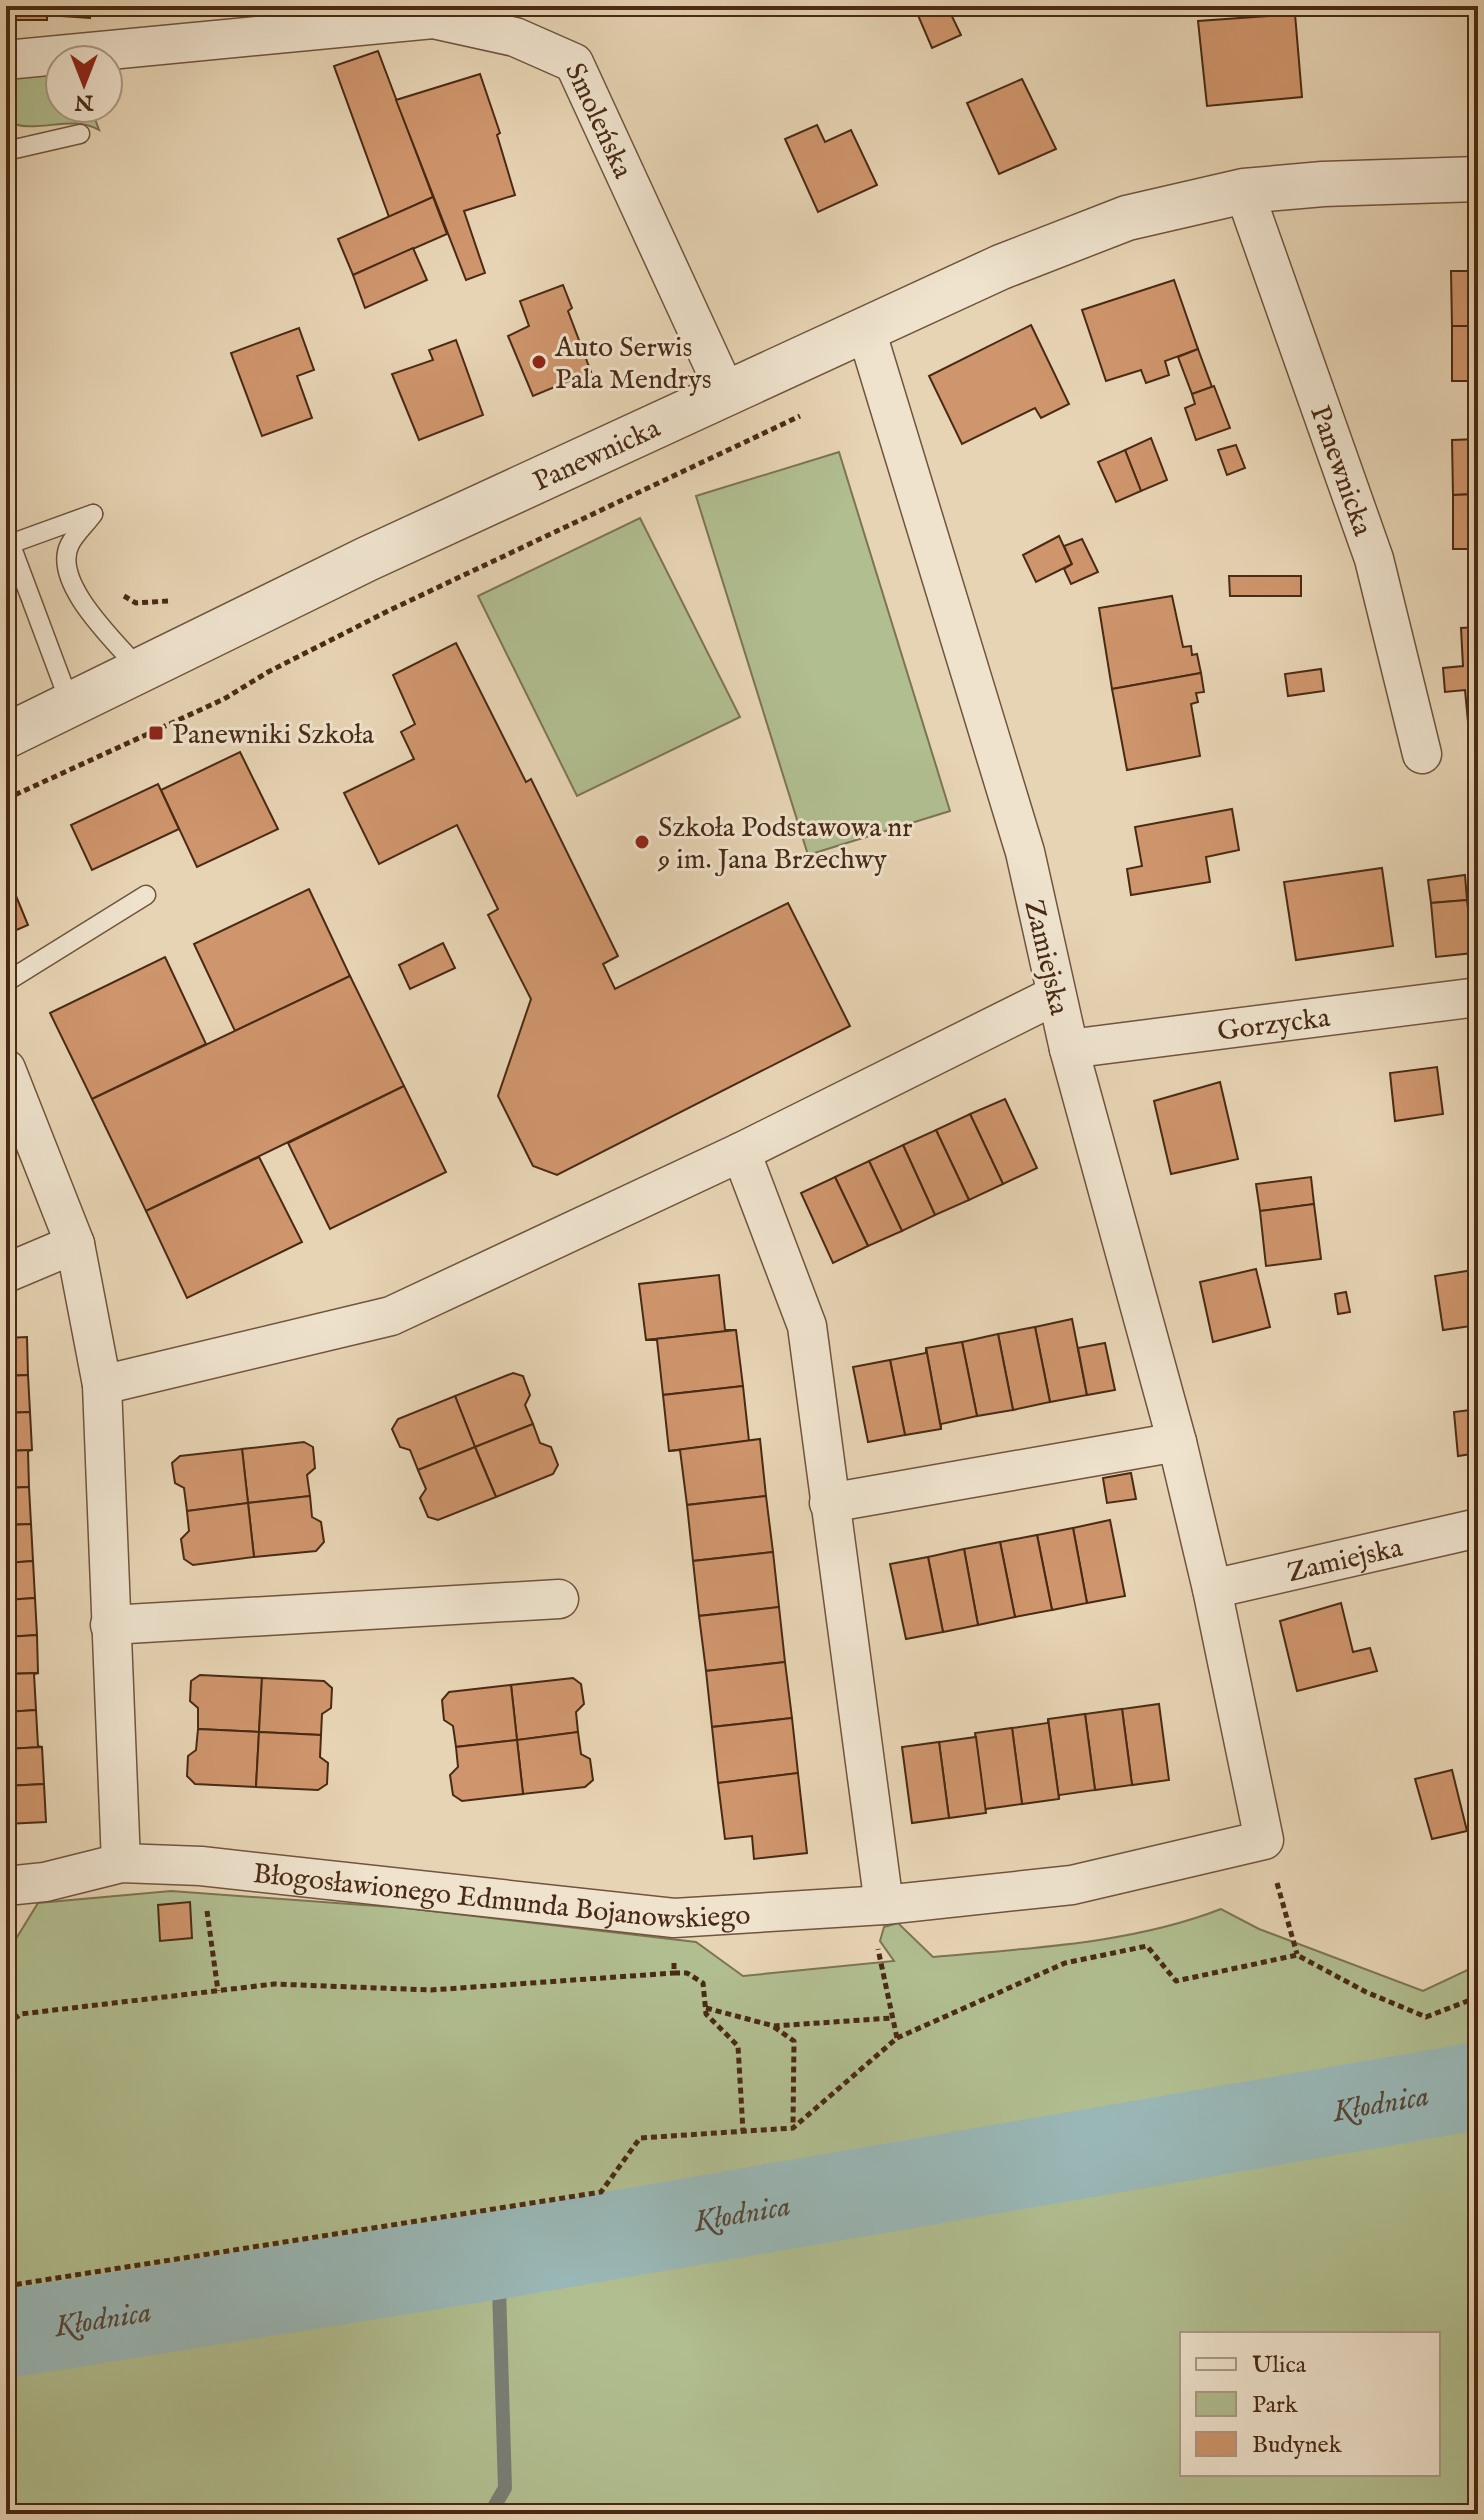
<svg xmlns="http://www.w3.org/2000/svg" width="1484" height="2520" font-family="'IM FELL English',serif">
<rect width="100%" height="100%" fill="#e7d4b4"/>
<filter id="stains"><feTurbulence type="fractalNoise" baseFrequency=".0025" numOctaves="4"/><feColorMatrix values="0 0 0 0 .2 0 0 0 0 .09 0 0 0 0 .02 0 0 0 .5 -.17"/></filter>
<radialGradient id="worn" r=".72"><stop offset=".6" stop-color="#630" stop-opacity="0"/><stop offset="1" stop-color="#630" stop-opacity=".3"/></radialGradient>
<g fill="#b1be90" stroke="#7d7452" stroke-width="2" fill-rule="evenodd">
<path d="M60 72V108H91L99 130C70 113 36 136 6 121V79L13 74Z"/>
<path d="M839 452 950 811 808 855 696 496Z"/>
<path d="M640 518 740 717 577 796 478 596Z"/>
<path d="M171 1891 405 1908 696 1942 743 1976 894 1961 880 1941 884 1927 898 1923 933 1957C1029 1948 1131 1944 1221 1909L1259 1929 1423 1991 1478 1965V2077L6 2326V1943L14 1942 38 1903Z"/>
<path d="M1478 2100V2514H6V2351L462 2276 534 2260ZM1182 2334H1438V2474H1182Z"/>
</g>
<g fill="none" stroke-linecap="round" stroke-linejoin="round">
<g stroke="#797f75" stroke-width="14">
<path d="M916 2161 919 2184"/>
<path d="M490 2514 505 2488 498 2255"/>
</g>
<path stroke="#99b7b6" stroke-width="88" id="s1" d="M6 2334 498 2255 1478 2086"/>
</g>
<g fill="#cf956c" stroke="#492a14" stroke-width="2">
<rect x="6" y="6" width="41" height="14"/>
<path d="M47 6H91L90 18 47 15Z"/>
<path d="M914 6H947L961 35 932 48Z"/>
<path d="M1295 14 1302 97 1207 106 1198 21Z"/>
<path d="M378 51 433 197 389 217 334 66Z"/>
<path d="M480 74 500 133 497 135 515 195 464 211 485 273 466 280 396 100Z"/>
<path d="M1022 79 1056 149 999 174 967 103Z"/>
<path d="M817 125 825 142 851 130 877 185 818 212 785 139Z"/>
<path d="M433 197 447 234 353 275 338 239Z"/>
<path d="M413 248 427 280 365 308 353 275Z"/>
<path d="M1451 271H1478V326H1452Z"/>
<path d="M1174 280 1198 349 1165 361 1169 375 1146 383 1141 370 1106 381 1082 310Z"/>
<path d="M563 285 572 308 568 311 591 372 533 396 508 336 529 326 520 301Z"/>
<path d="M1031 325 1069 404 1041 418 1035 408 962 444 929 376Z"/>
<rect x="1452" y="326" width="26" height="55"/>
<path d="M299 328 314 370 297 376 312 418 262 436 231 353Z"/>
<path d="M456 340 483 415 419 440 392 374 433 360 429 350Z"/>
<path d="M1198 349 1212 387 1192 394 1178 357Z"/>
<path d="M1214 386 1230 428 1196 440 1185 408 1195 404 1192 394Z"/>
<path d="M1151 438 1167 480 1141 491 1125 450Z"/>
<path d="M1478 439V494L1453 495 1452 440Z"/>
<path d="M1236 445 1245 468 1227 475 1218 450Z"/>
<path d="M1125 450 1141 491 1116 502 1098 462Z"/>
<path d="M1478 494V549H1453V495Z"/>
<path d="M1059 536 1072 564 1036 582 1023 555Z"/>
<path d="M1082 539 1098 572 1071 584 1064 569 1072 564 1064 546Z"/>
<path d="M1229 576H1301V596H1230Z"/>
<path d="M1172 596 1183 647 1191 646 1192 655 1197 654 1201 673 1112 689 1099 608Z"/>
<path d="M1478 627V721L1468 722 1465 690 1445 692 1443 668 1463 666 1461 628Z"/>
<path d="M456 643 526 782 531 779 618 956 603 964 615 989 788 903 850 1026 557 1175 533 1166 498 1096 531 999 488 915 498 909 457 825 379 864 344 793 414 759 401 732 415 724 393 675Z"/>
<path d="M1321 669 1324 691 1288 696 1285 674Z"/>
<path d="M1201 673 1204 692 1196 693 1198 702 1191 704 1200 756 1127 770 1112 689Z"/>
<path d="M240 752 278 829 197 867 161 790Z"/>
<path d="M158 784 179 829 92 870 71 825Z"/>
<path d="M1232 809 1239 850 1206 857 1210 882 1131 895 1127 869 1142 866 1135 827Z"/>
<path d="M1382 868 1393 946 1296 960 1284 882Z"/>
<path d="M1465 875 1467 900 1431 903 1428 880Z"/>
<path d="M309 889 350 976 235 1031 194 944Z"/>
<path d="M16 896 28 925 12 932 6 918V900Z"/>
<path d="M1467 900 1473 953 1436 957 1431 903Z"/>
<path d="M1478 908V953H1473L1469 909Z"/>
<path d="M443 943 455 968 410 989 399 965Z"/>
<path d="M165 957 206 1044 92 1099 50 1013Z"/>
<path d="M350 976 404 1086 146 1211 92 1099Z"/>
<path d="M1437 1067 1443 1114 1395 1121 1390 1073Z"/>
<path d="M1220 1082 1238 1159 1171 1174 1154 1101Z"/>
<path d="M404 1086 446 1172 330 1229 288 1143Z"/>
<path d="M1005 1099 1037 1168 1003 1184 970 1114Z"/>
<path d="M970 1114 1003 1184 969 1200 936 1130Z"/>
<path d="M936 1130 969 1200 935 1215 903 1145Z"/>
<path d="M903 1145 935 1215 902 1231 869 1161Z"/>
<path d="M259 1157 302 1242 187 1298 146 1211Z"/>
<path d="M869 1161 902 1231 868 1246 835 1177Z"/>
<path d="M835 1177 868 1246 833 1263 801 1193Z"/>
<path d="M1311 1177 1314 1204 1260 1211 1256 1184Z"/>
<path d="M1314 1204 1321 1259 1266 1266 1260 1211Z"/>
<path d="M1478 1243V1306L1471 1244Z"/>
<path d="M1256 1269 1270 1327 1213 1342 1200 1282Z"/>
<path d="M1473 1270 1478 1325 1443 1330 1435 1276Z"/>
<path d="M719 1275 725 1330H736L646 1340 639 1284Z"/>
<path d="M1346 1292 1350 1312 1338 1314 1335 1294Z"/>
<path d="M1072 1319 1087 1395 1050 1402 1035 1327Z"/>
<path d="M1035 1327 1050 1402 1013 1410 998 1334Z"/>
<path d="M736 1330 743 1386 663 1395 657 1340H646Z"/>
<path d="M998 1334 1013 1410 977 1416 962 1342Z"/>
<path d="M27 1337 28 1375 6 1376V1338Z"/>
<path d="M962 1342 977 1416 941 1424V1429L926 1348Z"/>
<path d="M1105 1343 1115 1390 1087 1395 1078 1348Z"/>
<path d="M926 1348 941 1429 905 1435 890 1360 926 1353Z"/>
<path d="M890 1360 905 1435 868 1442 853 1367Z"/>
<path d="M513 1373 523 1376 530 1395 525 1405 533 1424 475 1447 455 1396Z"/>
<path d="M28 1375 30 1412 6 1413V1376Z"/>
<path d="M743 1386 749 1441 669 1451 663 1395Z"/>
<path d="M455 1396 475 1447 418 1470 410 1450 400 1447 392 1429 398 1419Z"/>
<path d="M1478 1409V1453L1458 1456 1454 1412Z"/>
<path d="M30 1412 32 1450 6 1451V1413Z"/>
<path d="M533 1424 540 1443 551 1447 558 1465 553 1474 496 1497 475 1447Z"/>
<path d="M760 1439 766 1496 687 1505 680 1450 669 1451Z"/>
<path d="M304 1442 313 1447 315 1468 307 1475 310 1496 248 1503 242 1449Z"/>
<path d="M475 1447 496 1497 438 1520 428 1517 420 1498 426 1489 418 1470Z"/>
<path d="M242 1449 248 1503 187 1511 184 1488 175 1483 172 1463 180 1456Z"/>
<path d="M32 1450 28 1451 29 1487 6 1488V1451Z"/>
<path d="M1131 1473 1136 1499 1107 1503 1103 1478Z"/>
<path d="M29 1487 31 1524 6 1525V1488Z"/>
<path d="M310 1496 312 1517 321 1522 324 1542 316 1551 254 1557 248 1503Z"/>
<path d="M766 1496 773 1552 693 1561 687 1505Z"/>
<path d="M248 1503 254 1557 193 1565 184 1559 181 1539 189 1531 187 1511Z"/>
<path d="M1110 1520 1125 1596 1087 1603 1073 1528Z"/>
<path d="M31 1524 33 1561 6 1563V1525Z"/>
<path d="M1073 1528 1087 1603 1052 1610 1037 1535Z"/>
<path d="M1037 1535 1052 1610 1015 1617 1000 1542Z"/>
<path d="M1000 1542 1015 1617 978 1625 964 1549Z"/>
<path d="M964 1549 978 1625 943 1632 928 1557Z"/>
<path d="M773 1552 779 1607 699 1616 693 1561Z"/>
<path d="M928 1557 943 1632 906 1639 890 1564Z"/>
<path d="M33 1561 35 1598 6 1600V1563Z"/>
<path d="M35 1598 37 1635 6 1637V1600Z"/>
<path d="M1341 1603 1353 1652 1370 1648 1377 1671 1297 1691 1280 1621Z"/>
<path d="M779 1607 785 1662 706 1671 699 1616Z"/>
<path d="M37 1635 38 1673 6 1674V1637Z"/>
<path d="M785 1662 792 1718 712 1727 706 1671Z"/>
<path d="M39 1673 34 1674 36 1710 6 1712V1674Z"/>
<path d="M200 1675 262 1678 259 1732 198 1729V1708L190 1701 191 1681Z"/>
<path d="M262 1678 324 1681 332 1688 331 1708 322 1714 321 1735 259 1732Z"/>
<path d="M573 1678 581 1684 584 1704 576 1712 578 1732 517 1740 511 1685Z"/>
<path d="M511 1685 517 1740 456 1747 453 1726 444 1720 442 1700 449 1692Z"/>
<path d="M1159 1704 1169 1780 1132 1785 1122 1709Z"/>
<path d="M1122 1709 1132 1785 1095 1790 1085 1714Z"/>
<path d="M36 1710 38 1746 42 1747 6 1749V1712Z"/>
<path d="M1085 1714 1095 1790 1059 1795V1799L1048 1719Z"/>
<path d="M792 1718 798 1773 718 1783 712 1727Z"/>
<path d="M1048 1719 1059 1799 1022 1804 1012 1728 1048 1723Z"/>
<path d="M1012 1728 1022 1804 985 1809 975 1733Z"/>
<path d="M198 1729 259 1732 256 1787 195 1784 187 1776 188 1756 196 1750Z"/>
<path d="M259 1732 321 1735 320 1757 328 1763 327 1784 318 1790 256 1787Z"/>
<path d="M578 1732 581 1754 590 1759 593 1780 585 1787 523 1794 517 1740Z"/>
<path d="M976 1737 986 1813 949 1818 939 1742Z"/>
<path d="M517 1740 523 1794 462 1801 453 1795 450 1775 458 1767 456 1747Z"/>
<path d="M939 1742 949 1818 912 1823 902 1747Z"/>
<path d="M42 1747 44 1784 6 1786V1749Z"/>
<path d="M1452 1770 1467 1831 1432 1839 1415 1779Z"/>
<path d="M798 1773 807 1853 754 1859 752 1836 725 1839 718 1783Z"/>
<path d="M44 1784 46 1822 6 1824V1786Z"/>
<path d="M190 1902 192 1938 160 1941 158 1905Z"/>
</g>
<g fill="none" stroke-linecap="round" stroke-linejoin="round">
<defs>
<g id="service">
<path d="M6 151 80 134"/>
<path d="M93 514C86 524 75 534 70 544 50 582 117 643 140 670"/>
<path d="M6 532 71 706"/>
<path d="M10 544 93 514"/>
<path d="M6 982 146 895"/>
</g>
<g id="minor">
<path id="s2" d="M6 60 433 19 515 37 574 63 727 395"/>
<path id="s3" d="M1244 191 1374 559 1422 754"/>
<path id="s4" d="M1069 1049 1478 997"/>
<path d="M6 1069 75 1244 102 1385 121 1863"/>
<path d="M741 1152 807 1326 884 1905"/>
<path d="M6 1273 75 1244"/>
<path d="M102 1385 391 1316 741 1152 1056 995"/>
<path d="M829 1503 1177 1442"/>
<path id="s5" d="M1212 1589 1478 1528"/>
<path d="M110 1625 559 1599"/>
<path id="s6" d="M6 1886 45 1882 121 1863 201 1866 674 1918 884 1905 1072 1885 1264 1840 1212 1589 1177 1442 1069 1049 1025 852 866 330"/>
</g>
<g id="tertiary">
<path id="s7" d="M6 736 367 559 1001 267 1127 218 1244 191 1323 184 1478 179"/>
</g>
</defs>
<use href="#service" stroke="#70543c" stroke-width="21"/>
<use href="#minor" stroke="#70543c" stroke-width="41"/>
<use href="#tertiary" stroke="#70543c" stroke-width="47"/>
<g stroke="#492a14" stroke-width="5" stroke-dasharray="6 4" stroke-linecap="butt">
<path d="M124 596 136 603 168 601"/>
<path d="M6 799 224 699 268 672 390 610 800 416"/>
<path d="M1277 1883 1297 1954"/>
<path d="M207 1911 218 1991"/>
<path d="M674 1963V1973H687L703 1983 706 2014 738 2046 743 2131"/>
<path d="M706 2008 774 2026 892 2018"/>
<path d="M6 2025 21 2014 274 1984 431 1990 674 1973"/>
<path d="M774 2027 794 2041 793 2126"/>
<path d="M897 2038 1065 1963 1147 1946 1176 1981 1297 1955 1366 1992 1426 2017 1478 1997"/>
<path d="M6 2286 601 2192 640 2138 793 2128 897 2038 878 1949"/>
</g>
<use href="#service" stroke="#efe3ce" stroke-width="18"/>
<use href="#minor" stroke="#efe3ce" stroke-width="38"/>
<use href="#tertiary" stroke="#efe3ce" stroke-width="44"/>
</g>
<g fill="#8f2418" stroke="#efe3ce" stroke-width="3">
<circle cx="539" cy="362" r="8"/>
<rect x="148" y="725" width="16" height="16" rx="4"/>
<circle cx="642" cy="842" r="8"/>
</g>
<g text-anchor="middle" stroke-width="6" stroke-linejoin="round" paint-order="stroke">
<g font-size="28" fill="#492a14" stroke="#efe3ce">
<text dy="10" stroke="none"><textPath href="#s2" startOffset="640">Smoleńska</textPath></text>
<text dy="10" stroke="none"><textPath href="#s7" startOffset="654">Panewnicka</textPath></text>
<text dy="10" stroke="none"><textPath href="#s3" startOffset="296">Panewnicka</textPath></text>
<text transform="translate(1048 957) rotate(77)" y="10">Zamiejska</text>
<text dy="10" stroke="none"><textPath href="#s4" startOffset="206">Gorzycka</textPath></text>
<text dy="10" stroke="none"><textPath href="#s5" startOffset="136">Zamiejska</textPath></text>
<text dy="10" stroke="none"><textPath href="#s6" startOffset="500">Błogosławionego Edmunda Bojanowskiego</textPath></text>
</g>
<g font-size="28" fill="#492a14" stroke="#efe3ce" text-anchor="start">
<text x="555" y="356">Auto Serwis<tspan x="555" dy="32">Pala Mendrys</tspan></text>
<text x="172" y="743">Panewniki Szkoła</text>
<text x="658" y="836">Szkoła Podstawowa nr<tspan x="658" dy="32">9 im. Jana Brzechwy</tspan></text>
</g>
<g font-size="30" font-style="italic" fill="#594634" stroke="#efe3ce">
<text dy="10" stroke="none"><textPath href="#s1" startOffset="1394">Kłodnica</textPath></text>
<text dy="10" stroke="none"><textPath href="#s1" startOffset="746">Kłodnica</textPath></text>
<text dy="10" stroke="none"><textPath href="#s1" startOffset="98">Kłodnica</textPath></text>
</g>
</g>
<rect width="1484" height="2520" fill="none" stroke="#e7d4b4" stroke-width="32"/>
<rect x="8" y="8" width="1468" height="2504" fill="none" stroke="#492a14" stroke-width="4"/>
<rect x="16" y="16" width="1452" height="2488" fill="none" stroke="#492a14" stroke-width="2"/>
<rect x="1180" y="2332" width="260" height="144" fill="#efe3ce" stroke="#ad9984" stroke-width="2"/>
<rect x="1196" y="2358" width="40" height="12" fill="#efe3ce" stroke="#ad9984" stroke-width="2"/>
<text x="1252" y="2372" font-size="24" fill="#492a14">Ulica</text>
<rect x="1196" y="2392" width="40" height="24" fill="#b1be90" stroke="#ad9984" stroke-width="2"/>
<text x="1252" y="2412" font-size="24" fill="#492a14">Park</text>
<rect x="1196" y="2432" width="40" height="24" fill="#cf956c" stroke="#ad9984" stroke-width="2"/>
<text x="1252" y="2452" font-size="24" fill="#492a14">Budynek</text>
<g transform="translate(84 84) rotate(180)"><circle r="38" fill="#efe3ce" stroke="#ad9984" stroke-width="2"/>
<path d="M0-6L14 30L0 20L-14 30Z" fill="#8f2418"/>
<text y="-12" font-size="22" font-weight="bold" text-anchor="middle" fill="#492a14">N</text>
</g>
<rect width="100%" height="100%" filter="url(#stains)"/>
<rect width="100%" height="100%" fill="url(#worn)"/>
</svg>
